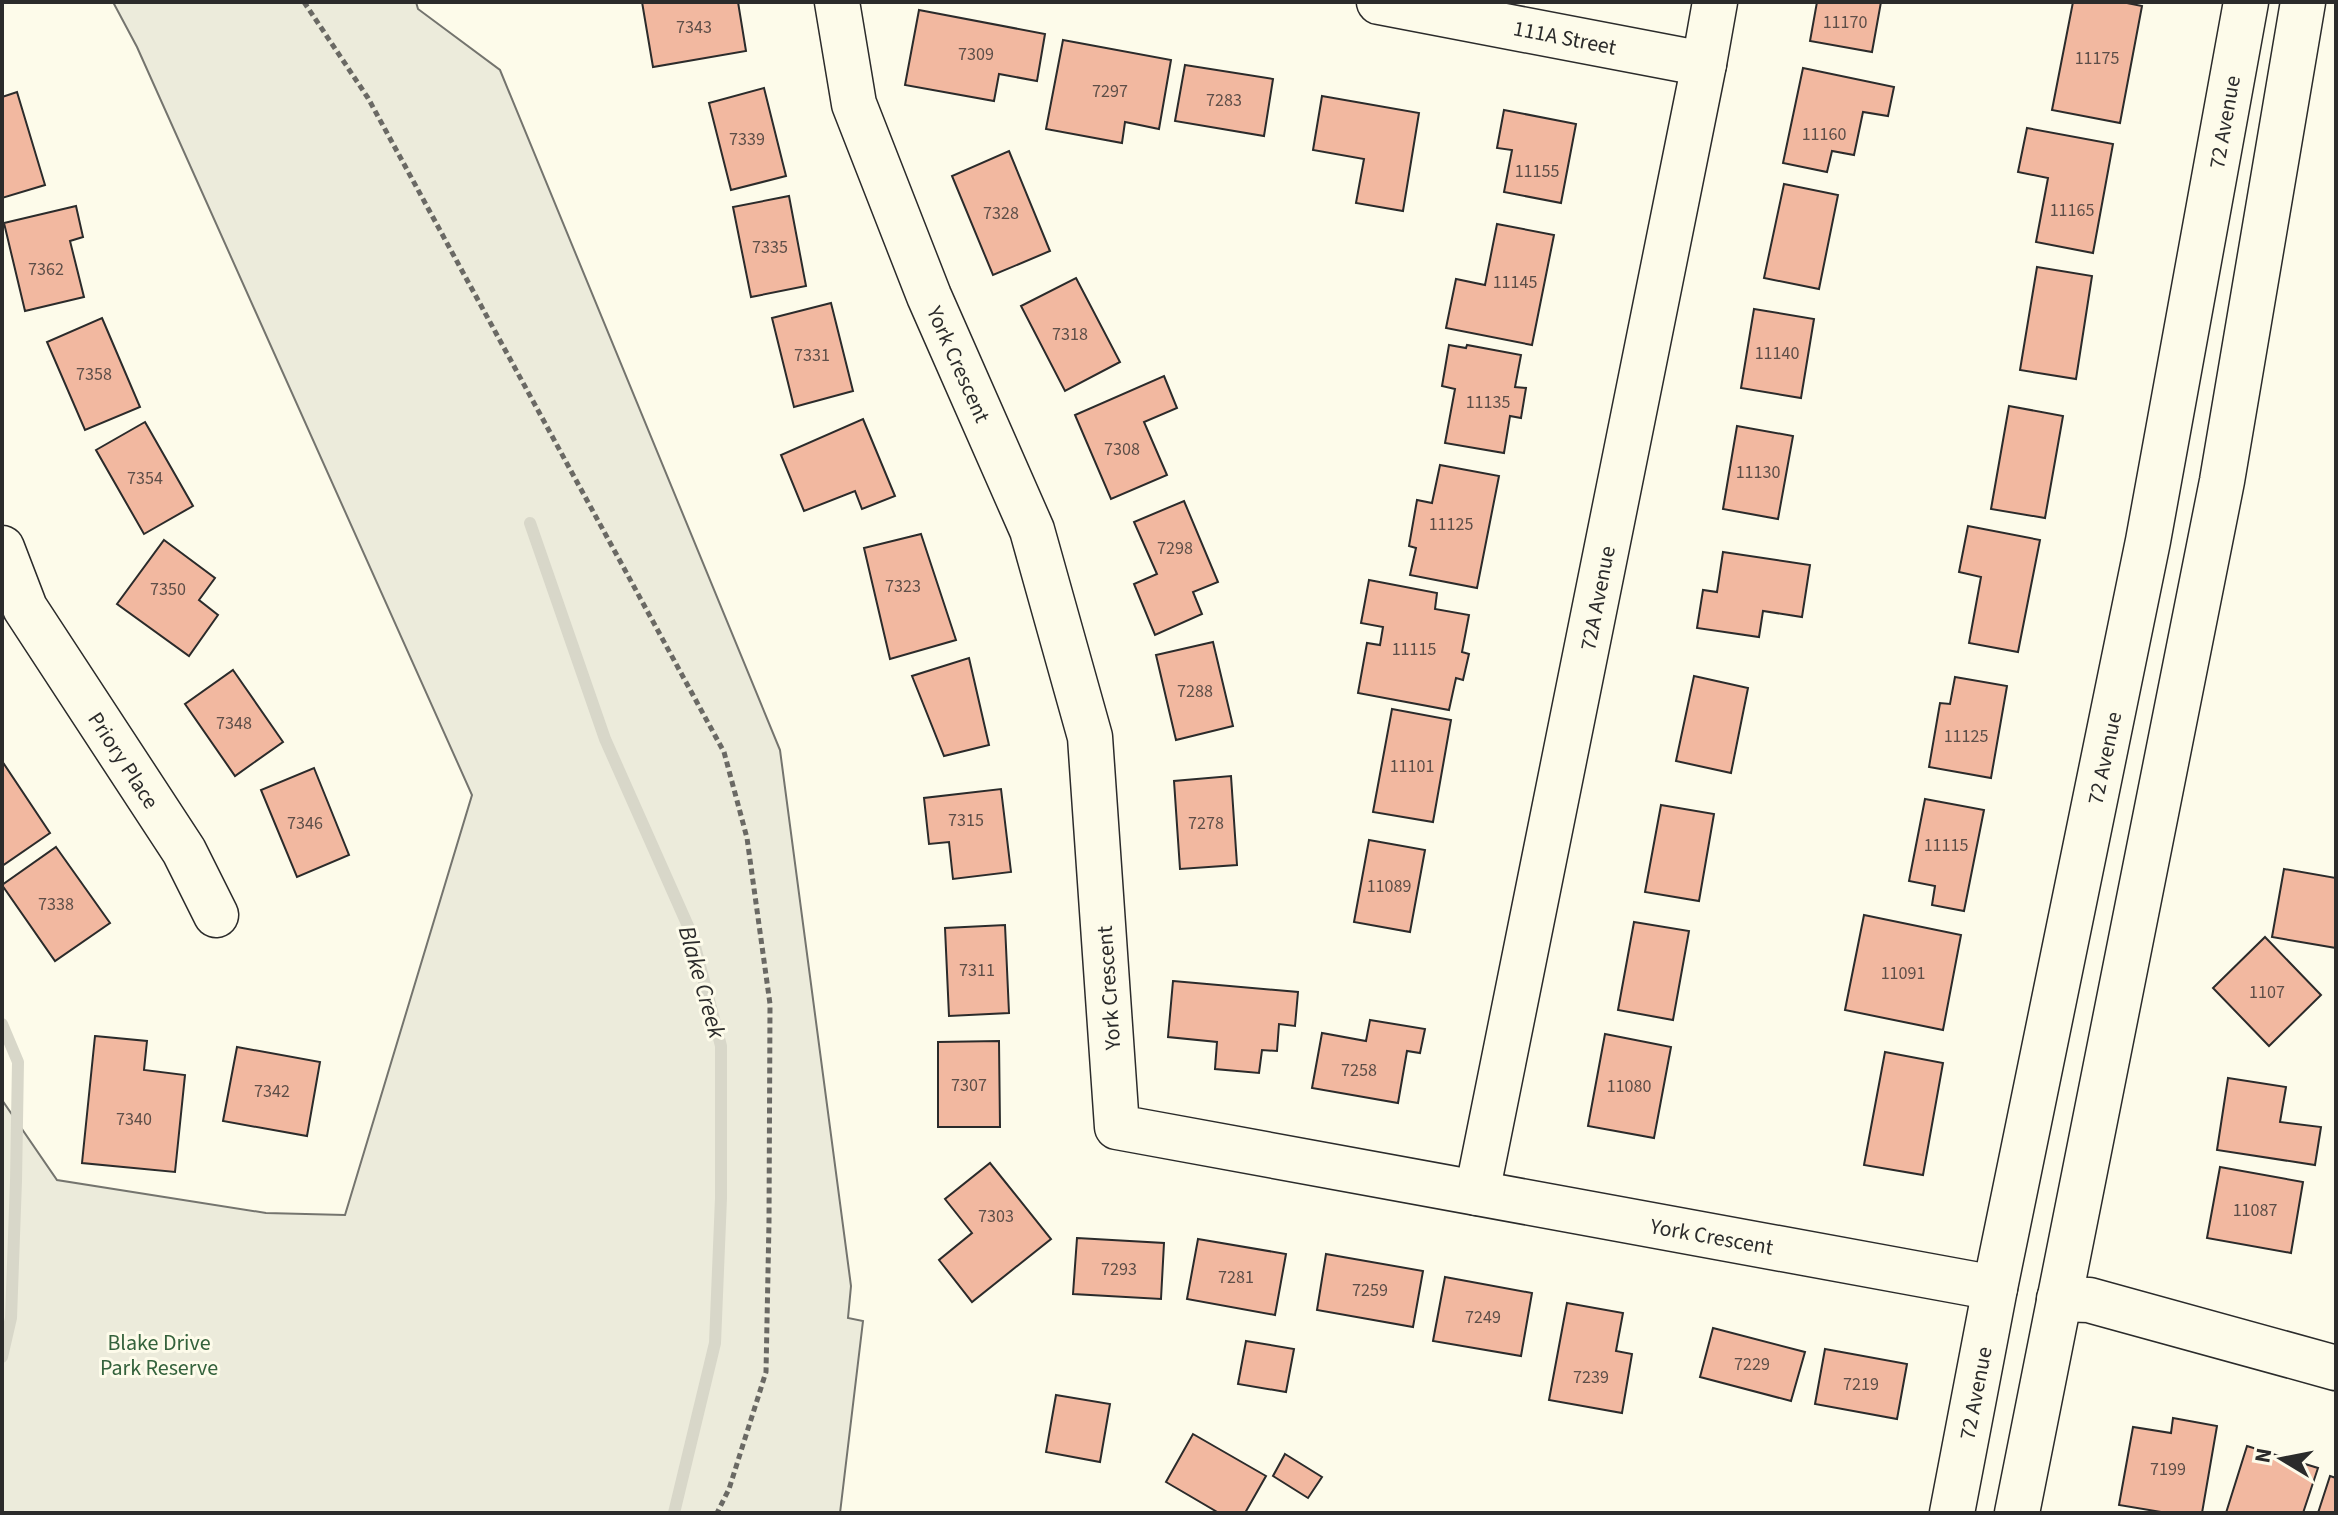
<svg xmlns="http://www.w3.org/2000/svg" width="2338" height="1515" font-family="'Source Sans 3',sans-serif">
<rect width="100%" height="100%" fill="#fdfbea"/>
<path fill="#ecebdb" stroke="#74746e" stroke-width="2" d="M113 2H416L418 9 500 70 780 750 851 1286 848 1318 863 1321 840 1513H2V1100L57 1180 266 1213 345 1215 472 795 137 47Z"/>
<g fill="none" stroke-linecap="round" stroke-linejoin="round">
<g stroke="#d8d7c9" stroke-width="12">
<path d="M530 523 605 739 692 935 721 1046V1198L715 1343 674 1513"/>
<path d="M2 1024 18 1062 16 1181 11 1318 2 1357"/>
</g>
</g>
<g fill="#f2b8a0" stroke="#2b2b2b" stroke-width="2">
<path d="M642 2H738L746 51 653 67Z"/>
<path d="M1817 2H1881L1872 52 1810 41Z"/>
<path d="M2073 2H2122L2142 6 2120 123 2052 110Z"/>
<path d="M919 10 1045 34 1037 81 999 74 994 101 905 85Z"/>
<path d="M1063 40 1171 60 1159 129 1125 122 1122 143 1046 129Z"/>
<path d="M1185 65 1273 79 1264 136 1175 121Z"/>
<path d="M1803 68 1894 87 1888 116 1863 112 1854 155 1832 151 1827 172 1783 163Z"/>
<path d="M764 88 786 176 731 190 709 103Z"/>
<path d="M17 92 45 185 2 198V97Z"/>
<path d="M1322 96 1419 113 1403 211 1356 203 1364 159 1313 150Z"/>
<path d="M1504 110 1576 124 1561 203 1504 192 1512 150 1497 148Z"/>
<path d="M2027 128 2113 144 2093 253 2036 242 2048 178 2018 172Z"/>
<path d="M1009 151 1050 251 993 275 952 176Z"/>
<path d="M1784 184 1838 195 1819 289 1764 278Z"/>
<path d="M789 196 806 286 751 297 733 207Z"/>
<path d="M76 206 83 237 70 241 84 297 25 311 4 223Z"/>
<path d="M1497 224 1554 235 1532 345 1446 328 1456 279 1485 285Z"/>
<path d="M2037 267 2092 276 2076 379 2020 370Z"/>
<path d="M1076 278 1120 362 1065 391 1021 306Z"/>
<path d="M831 303 853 391 794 407 772 318Z"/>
<path d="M1754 309 1814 319 1801 398 1741 388Z"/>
<path d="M102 318 140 407 85 430 47 342Z"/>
<path d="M1449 345 1466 348 1467 345 1521 355 1515 387 1526 388 1521 418 1510 416 1504 453 1445 443 1455 389 1442 386Z"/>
<path d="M1164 376 1177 408 1144 422 1167 475 1111 499 1075 415Z"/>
<path d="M2009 406 2063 416 2045 518 1991 509Z"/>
<path d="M863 419 895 496 862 509 855 491 804 511 781 455Z"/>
<path d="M145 422 193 506 144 534 96 450Z"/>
<path d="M1737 426 1793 436 1778 519 1723 509Z"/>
<path d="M1440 465 1499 476 1477 588 1410 575 1416 548 1409 546 1417 500 1432 503Z"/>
<path d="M1184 501 1218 582 1193 592 1202 614 1155 635 1134 584 1157 574 1134 522Z"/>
<path d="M1968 526 2040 540 2018 652 1969 643 1981 577 1959 572Z"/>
<path d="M921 534 956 640 890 659 864 548Z"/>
<path d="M164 540 215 578 199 600 218 615 189 656 117 604Z"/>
<path d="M1723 552 1810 565 1802 617 1763 611 1759 637 1697 628 1703 590 1717 592Z"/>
<path d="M1369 580 1437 593 1435 609 1469 615 1462 652 1469 654 1463 680 1456 678 1449 710 1358 693 1367 643 1380 645 1383 627 1361 623Z"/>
<path d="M1213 642 1233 726 1176 740 1156 655Z"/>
<path d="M969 658 989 745 944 756 912 676Z"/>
<path d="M233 670 283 742 235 776 185 704Z"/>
<path d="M1694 676 1748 688 1731 773 1676 761Z"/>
<path d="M1955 677 2007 686 1991 778 1929 767 1940 703 1950 704Z"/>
<path d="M1392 709 1451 720 1433 822 1373 812Z"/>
<path d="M2 761 50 833 2 866Z"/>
<path d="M314 768 349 855 297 877 261 790Z"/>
<path d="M1231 776 1237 865 1180 869 1174 781Z"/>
<path d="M1001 789 1011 872 953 879 949 842 929 844 924 798Z"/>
<path d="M1925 799 1984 810 1964 911 1932 905 1935 886 1909 881Z"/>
<path d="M1661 805 1714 814 1699 901 1645 892Z"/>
<path d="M1369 840 1425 850 1410 932 1354 922Z"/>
<path d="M56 847 110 923 55 961 2 885Z"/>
<path d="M2284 869 2336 878V948L2272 937Z"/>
<path d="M1864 915 1961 935 1943 1030 1845 1010Z"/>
<path d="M1634 922 1689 931 1673 1020 1618 1010Z"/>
<path d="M1005 925 1009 1013 949 1016 945 928Z"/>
<path d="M2265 937 2321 995 2269 1046 2213 988Z"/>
<path d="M1173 981 1298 992 1295 1026 1279 1024 1277 1051 1262 1050 1259 1073 1215 1069 1217 1042 1168 1037Z"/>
<path d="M1370 1020 1425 1029 1420 1053 1407 1051 1398 1103 1312 1088 1322 1033 1366 1041Z"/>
<path d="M1605 1034 1671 1047 1654 1138 1588 1126Z"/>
<path d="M95 1036 147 1041 144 1070 185 1075 175 1172 82 1163Z"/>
<path d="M999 1041 1000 1127H938V1042Z"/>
<path d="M237 1047 320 1062 307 1136 223 1121Z"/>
<path d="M1885 1052 1943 1063 1923 1175 1864 1165Z"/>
<path d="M2228 1078 2286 1087 2280 1122 2321 1127 2315 1165 2217 1150Z"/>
<path d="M990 1163 1051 1239 972 1302 939 1260 972 1233 945 1199Z"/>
<path d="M2220 1167 2303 1182 2291 1253 2207 1238Z"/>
<path d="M1077 1238 1164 1243 1161 1299 1073 1294Z"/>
<path d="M1198 1239 1286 1254 1275 1315 1187 1299Z"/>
<path d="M1326 1254 1423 1271 1413 1327 1317 1310Z"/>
<path d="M1445 1277 1532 1293 1521 1356 1433 1341Z"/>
<path d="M1567 1303 1623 1313 1616 1351 1632 1354 1622 1413 1549 1400Z"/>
<path d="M1713 1328 1805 1352 1791 1401 1700 1377Z"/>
<path d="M1246 1341 1294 1349 1286 1392 1238 1384Z"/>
<path d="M1825 1349 1907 1364 1897 1419 1815 1404Z"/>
<path d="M1056 1395 1110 1404 1100 1462 1046 1452Z"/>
<path d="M2173 1418 2217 1426 2202 1513H2167L2119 1505 2133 1427 2171 1433Z"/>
<path d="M1193 1434 1266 1476 1245 1513H1219L1166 1482Z"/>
<path d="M2247 1446 2318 1468 2303 1513H2226Z"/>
<path d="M1285 1454 1322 1477 1308 1498 1273 1476Z"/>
<path d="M2330 1476 2336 1478V1513H2318Z"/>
</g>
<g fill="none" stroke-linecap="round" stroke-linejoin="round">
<defs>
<g id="minor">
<path d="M837 2 854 104 929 296 1032 530 1090 737 1117 1127 1995 1288"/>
<path d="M1379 2 1704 64"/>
<path d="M2 548 25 608 184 851 216 915"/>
<path d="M1477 1193 1704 64 1715 2"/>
<path d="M2059 1299 2089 1300 2336 1368"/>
</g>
<g id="major">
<path d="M1952 1513 1995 1288 2148 541 2246 2"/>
<path d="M2017 1513 2222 481 2303 2"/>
</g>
</defs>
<use href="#minor" stroke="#2b2b2b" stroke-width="47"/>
<use href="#major" stroke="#2b2b2b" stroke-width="47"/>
<path stroke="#6a6964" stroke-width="5" stroke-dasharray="6 4" stroke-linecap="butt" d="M304 2 368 98 724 752 747 838 770 1004 769 1222 766 1372 729 1489 717 1513"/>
<use href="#minor" stroke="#fdfbea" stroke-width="44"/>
<use href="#major" stroke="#fdfbea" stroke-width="44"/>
</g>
<g text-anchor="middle" stroke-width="6" stroke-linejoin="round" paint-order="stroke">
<g font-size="18" fill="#5d4e48">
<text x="1845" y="28">11170</text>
<text x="694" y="33">7343</text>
<text x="976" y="60">7309</text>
<text x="2097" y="64">11175</text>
<text x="1110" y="97">7297</text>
<text x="1224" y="106">7283</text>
<text x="1824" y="140">11160</text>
<text x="747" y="145">7339</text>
<text x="1537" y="177">11155</text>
<text x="2072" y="216">11165</text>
<text x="1001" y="219">7328</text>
<text x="770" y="253">7335</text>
<text x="46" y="275">7362</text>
<text x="1515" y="288">11145</text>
<text x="1070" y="340">7318</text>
<text x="1777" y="359">11140</text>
<text x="812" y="361">7331</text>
<text x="94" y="380">7358</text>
<text x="1488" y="408">11135</text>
<text x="1122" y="455">7308</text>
<text x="1758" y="478">11130</text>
<text x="145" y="484">7354</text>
<text x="1451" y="530">11125</text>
<text x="1175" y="554">7298</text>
<text x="903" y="592">7323</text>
<text x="168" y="595">7350</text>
<text x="1414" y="655">11115</text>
<text x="1195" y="697">7288</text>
<text x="234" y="729">7348</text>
<text x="1966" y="742">11125</text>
<text x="1412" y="772">11101</text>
<text x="966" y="826">7315</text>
<text x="305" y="829">7346</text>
<text x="1206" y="829">7278</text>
<text x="1946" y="851">11115</text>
<text x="1389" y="892">11089</text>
<text x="56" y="910">7338</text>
<text x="977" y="976">7311</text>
<text x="1903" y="979">11091</text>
<text x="2267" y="998">1107</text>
<text x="1359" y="1076">7258</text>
<text x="969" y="1091">7307</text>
<text x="1629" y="1092">11080</text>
<text x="272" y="1097">7342</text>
<text x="134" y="1125">7340</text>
<text x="2255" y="1216">11087</text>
<text x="996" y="1222">7303</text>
<text x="1119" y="1275">7293</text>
<text x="1236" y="1283">7281</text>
<text x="1370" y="1296">7259</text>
<text x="1483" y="1323">7249</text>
<text x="1752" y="1370">7229</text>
<text x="1591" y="1383">7239</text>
<text x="1861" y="1390">7219</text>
<text x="2168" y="1475">7199</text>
</g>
<g font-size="22" fill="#2b2b2b" stroke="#fdfbea">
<text transform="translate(1565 37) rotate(11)" y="8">111A Street</text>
<text transform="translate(2224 122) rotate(-80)" y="8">72 Avenue</text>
<text transform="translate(959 364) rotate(66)" y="8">York Crescent</text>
<text transform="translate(1597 598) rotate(-79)" y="8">72A Avenue</text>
<text transform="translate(2104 758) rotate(-78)" y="8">72 Avenue</text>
<text transform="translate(124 760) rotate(57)" y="8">Priory Place</text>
<text transform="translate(1108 988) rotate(-94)" y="8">York Crescent</text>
<text transform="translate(1712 1236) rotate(10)" y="8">York Crescent</text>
<text transform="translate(1975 1393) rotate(-79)" y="8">72 Avenue</text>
</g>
<g font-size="22" fill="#34623c" stroke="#fdfbea">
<text x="159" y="1350">Blake Drive<tspan x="159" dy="25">Park Reserve</tspan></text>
</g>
<g font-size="24" font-style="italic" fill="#2b2b2b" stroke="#fdfbea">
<text transform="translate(702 982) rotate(74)" y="8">Blake Creek</text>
</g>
</g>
<rect width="2338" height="1515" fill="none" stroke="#2b2b2b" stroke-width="8"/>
<g transform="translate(2282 1459) rotate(280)" stroke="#fdfbea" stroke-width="6" paint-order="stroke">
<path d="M0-6L14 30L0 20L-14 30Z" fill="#2b2b2b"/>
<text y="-12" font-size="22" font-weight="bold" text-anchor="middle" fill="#2b2b2b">N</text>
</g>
</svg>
